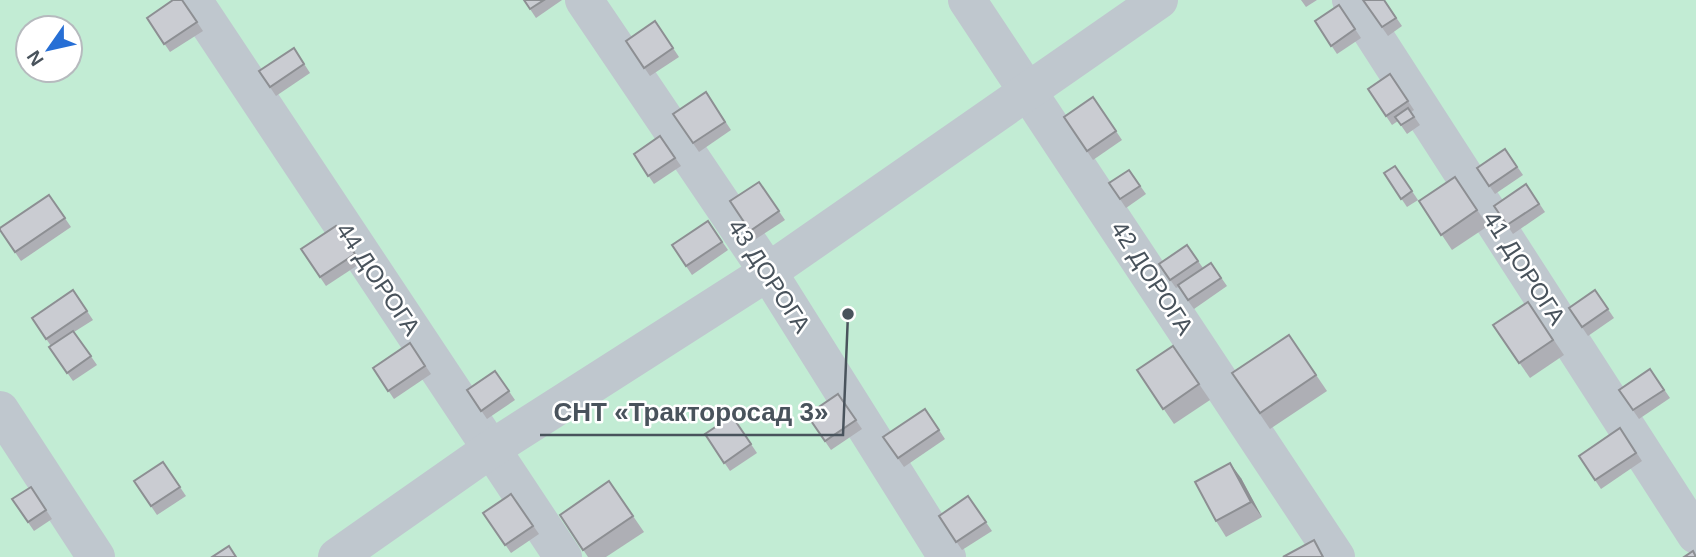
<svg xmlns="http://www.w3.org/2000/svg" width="1696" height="557" font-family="Arial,sans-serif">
<rect width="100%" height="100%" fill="#f2f0f0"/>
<path fill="#c2ecd4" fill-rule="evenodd" d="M0 0H1696V557H0ZM28 28H70V70H28Z"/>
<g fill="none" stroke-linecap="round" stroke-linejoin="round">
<g stroke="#bfc7ce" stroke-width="38">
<path d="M193 0 563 557"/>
<path d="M584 0 768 272 947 557"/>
<path d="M967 0 1336 557"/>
<path d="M1351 0 1696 535"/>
<path d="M0 410 96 557"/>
<path d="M337 557 491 449 768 272 1159 0"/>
</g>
</g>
<g fill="#aeafb5">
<path d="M182 0 203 31 170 52 147 18Z"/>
<path d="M524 0H562L536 18Z"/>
<path d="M1301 0H1317L1306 7Z"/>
<path d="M1363 0H1384L1402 26 1388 36Z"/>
<path d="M1339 5 1361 38 1337 54 1315 21Z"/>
<path d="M655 21 679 57 650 76 626 41Z"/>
<path d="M294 48 310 73 276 96 259 71Z"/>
<path d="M1390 74 1414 110 1411 112 1420 125 1407 134 1398 121 1392 125 1368 89Z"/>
<path d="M706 92 731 130 699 152 673 114Z"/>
<path d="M1093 97 1122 140 1093 160 1064 117Z"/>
<path d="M660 136 681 166 654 184 634 154Z"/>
<path d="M1505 149 1523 175 1495 194 1477 168Z"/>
<path d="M1395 166 1418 200 1407 207 1384 173Z"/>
<path d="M1129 170 1146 194 1126 208 1109 183Z"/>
<path d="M1455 177 1488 226 1452 250 1419 201Z"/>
<path d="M759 182 785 220 756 239 730 201Z"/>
<path d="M1526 184 1545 212 1513 234 1494 206Z"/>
<path d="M49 195 71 227 21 261 0 230Z"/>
<path d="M708 221 728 250 692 275 672 245Z"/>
<path d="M336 226 361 263 326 286 301 249Z"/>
<path d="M1187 245 1203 268 1211 263 1227 286 1194 309 1178 287 1176 288 1159 264Z"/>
<path d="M73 290 93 320 74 332 97 365 73 381 49 347 51 346 32 318Z"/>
<path d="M1595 290 1614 318 1588 336 1569 308Z"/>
<path d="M1528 302 1564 355 1530 378 1493 325Z"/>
<path d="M1289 335 1327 391 1270 429 1232 373Z"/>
<path d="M410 343 431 374 394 399 373 368Z"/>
<path d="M1173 346 1210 400 1174 424 1137 370Z"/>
<path d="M1650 369 1670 398 1639 419 1619 390Z"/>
<path d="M495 371 515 400 487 419 467 390Z"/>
<path d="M838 394 862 429 831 450 807 415Z"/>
<path d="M925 409 945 439 904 467 883 437Z"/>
<path d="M732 416 757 453 730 471 705 434Z"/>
<path d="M1620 428 1642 461 1601 489 1579 456Z"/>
<path d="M163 462 186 496 157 515 134 481Z"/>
<path d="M1241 478 1262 517 1226 537 1216 521Z"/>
<path d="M609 481 644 532 606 557H588L560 515Z"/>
<path d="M31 487 52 519 34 531 12 499Z"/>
<path d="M511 494 539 534 511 553 483 513Z"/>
<path d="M968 496 992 531 962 550 939 516Z"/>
</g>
<path fill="#8d8f93" d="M1230 463 1241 478 1262 517 1251 502Z"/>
<g fill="#caccd2" stroke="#8d8f93" stroke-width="2">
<path d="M173 0H182L197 22 164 44 147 18Z"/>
<path d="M524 0H544L530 9Z"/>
<path d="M1363 0H1384L1396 18 1382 27Z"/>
<path d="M1339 5 1355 29 1331 46 1315 21Z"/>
<path d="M655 21 673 48 644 68 626 41Z"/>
<path d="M294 48 304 64 270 87 259 71Z"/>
<path d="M1390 74 1408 101 1386 116 1368 89Z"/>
<path d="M706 92 725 122 693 143 673 114Z"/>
<path d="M1093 97 1116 131 1087 151 1064 117Z"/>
<path d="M1408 108 1414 117 1401 125 1395 117Z"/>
<path d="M660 136 675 158 648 176 634 154Z"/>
<path d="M1505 149 1517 167 1489 186 1477 168Z"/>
<path d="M1395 166 1412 191 1401 199 1384 173Z"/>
<path d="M1129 170 1140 186 1120 199 1109 183Z"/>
<path d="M1455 177 1477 210 1441 235 1419 201Z"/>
<path d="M759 182 779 211 750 231 730 201Z"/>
<path d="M1526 184 1539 204 1507 225 1494 206Z"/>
<path d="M49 195 65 218 15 252 0 230V228Z"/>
<path d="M708 221 722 242 686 266 672 245Z"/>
<path d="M336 226 355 254 320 277 301 249Z"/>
<path d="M1187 245 1198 261 1170 280 1159 264Z"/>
<path d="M1211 263 1221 278 1188 300 1178 285Z"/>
<path d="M73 290 87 311 46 339 32 318Z"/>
<path d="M1595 290 1608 309 1582 327 1569 308Z"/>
<path d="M1528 302 1553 340 1519 363 1493 325Z"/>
<path d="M73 331 91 356 67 373 49 347Z"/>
<path d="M1289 335 1316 375 1260 413 1232 373Z"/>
<path d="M410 343 425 366 388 391 373 368Z"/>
<path d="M1173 346 1199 384 1163 409 1137 370Z"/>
<path d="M1650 369 1664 390 1633 410 1619 390Z"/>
<path d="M495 371 509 391 481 411 467 390Z"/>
<path d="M838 394 856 420 825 441 807 415Z"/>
<path d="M925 409 939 430 898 458 883 437Z"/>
<path d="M732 416 751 444 724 463 705 434Z"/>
<path d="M1620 428 1636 453 1595 480 1579 456Z"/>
<path d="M163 462 180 487 151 506 134 481Z"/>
<path d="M1230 463 1251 502 1216 521 1195 482Z"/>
<path d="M609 481 633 516 583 550 560 515Z"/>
<path d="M31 487 46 510 28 522 12 499Z"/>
<path d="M511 494 533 526 505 545 483 513Z"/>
<path d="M968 496 986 522 956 542 939 516Z"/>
<path d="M1314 540 1323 557H1283Z"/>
<path d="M229 546 236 557H212Z"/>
<path d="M1693 551 1696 557H1684Z"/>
</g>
<g text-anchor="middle" stroke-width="5" stroke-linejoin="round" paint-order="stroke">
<g font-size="24" fill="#49535c" stroke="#fff">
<text transform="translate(1524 268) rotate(57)" y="8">41 ДОРОГА</text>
<text transform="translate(769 276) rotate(57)" y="8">43 ДОРОГА</text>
<text transform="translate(1152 278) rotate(57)" y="8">42 ДОРОГА</text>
<text transform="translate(378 279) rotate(56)" y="8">44 ДОРОГА</text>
</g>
</g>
<path fill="none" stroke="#49535c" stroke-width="2.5" d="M848 314L843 435H540"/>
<circle fill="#49535c" stroke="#fff" stroke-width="2.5" cx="848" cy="314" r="7"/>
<g font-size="26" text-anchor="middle" font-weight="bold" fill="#49535c" stroke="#fff" stroke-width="5" stroke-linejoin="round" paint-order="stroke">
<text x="691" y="421">СНТ «Тракторосад 3»</text>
</g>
<g transform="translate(49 49) rotate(236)"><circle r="33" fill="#ffffff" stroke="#b6babe" stroke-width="2"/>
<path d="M0-5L12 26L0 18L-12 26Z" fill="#276fd5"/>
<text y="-10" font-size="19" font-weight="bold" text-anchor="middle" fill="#49535c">N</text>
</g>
</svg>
